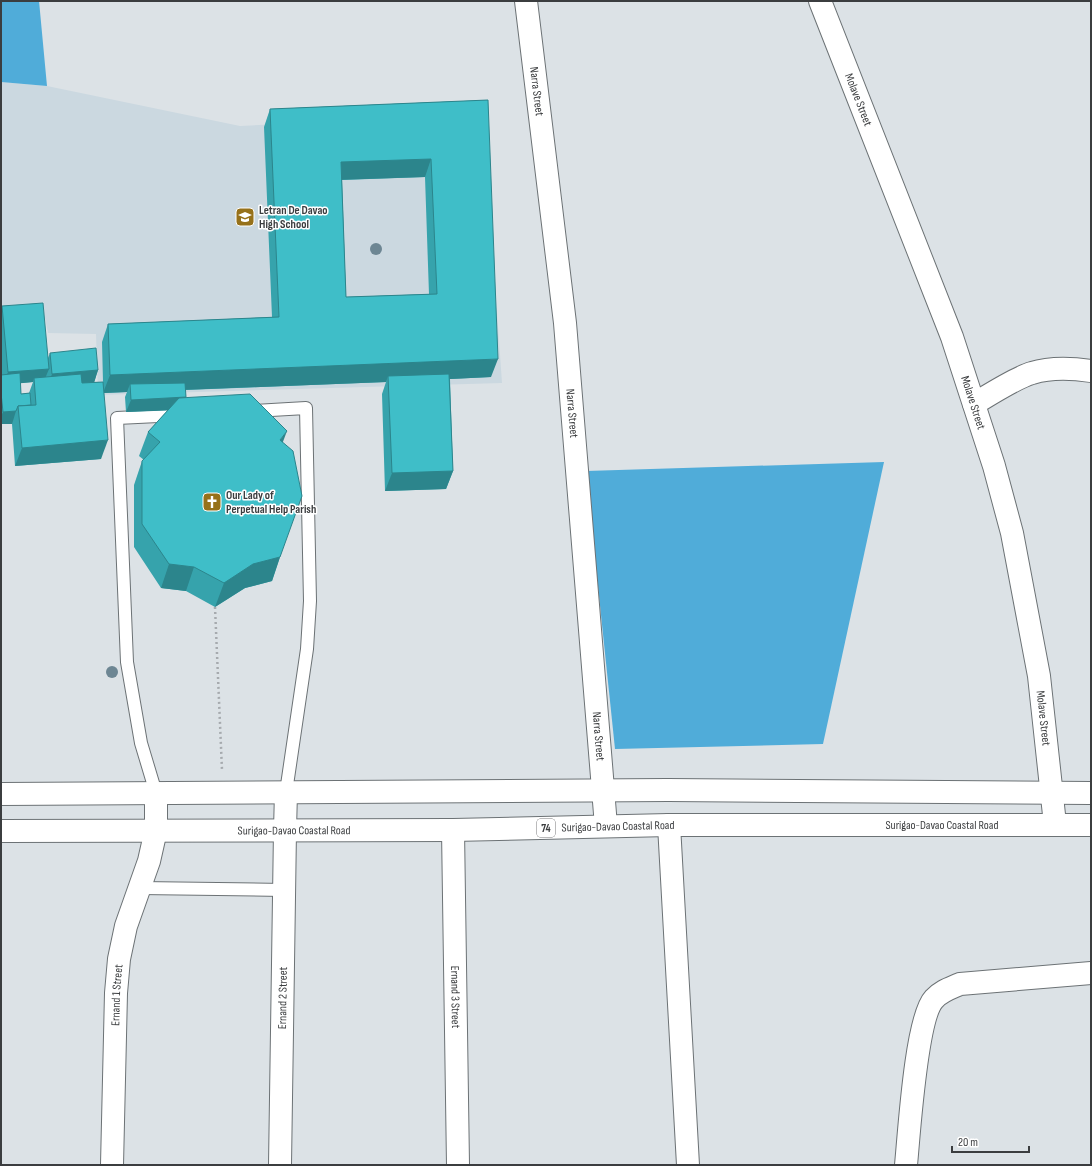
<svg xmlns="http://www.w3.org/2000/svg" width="1092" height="1166" font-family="'Sofia Sans Condensed',sans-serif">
<rect width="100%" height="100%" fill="#dce2e6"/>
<path fill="#cbd8e0" d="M1 82 47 86 240 126 483 113 502 383 98 395 96 334 48 333 43 308 1 311Z"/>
<g fill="#50acd9">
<path d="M1 1H39L47 86 1 82Z"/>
<path d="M884 462 823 744 615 749 586 471Z"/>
</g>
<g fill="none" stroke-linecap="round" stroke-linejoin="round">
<defs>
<g id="lane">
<path d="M252 411 306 408 310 601 307 649 286 792"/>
<path d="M156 793 141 743 127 662 117 418 179 415"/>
<path d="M140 888 284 890"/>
</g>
<g id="street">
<path id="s1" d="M526 1 565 323 606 826"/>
<path id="s2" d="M820 1 952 337 994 466 1012 533 1039 676 1055 824"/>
<path d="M974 404C989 395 1017 377 1032 373 1051 367 1071 368 1091 371"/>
<path d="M669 825 688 1165"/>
<path id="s3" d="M453 830 458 1165"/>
<path id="s4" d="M112 1165 116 993 119 959 126 926 149 861 156 830"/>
<path id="s5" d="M280 1165 285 830"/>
<path d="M906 1165C909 1135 916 1018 934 999 941 991 951 988 960 984L1091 973"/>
</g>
<g id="highway">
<path d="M156 793V830"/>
<path d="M1 794 668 790 1091 793"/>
<path d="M285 830 286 792"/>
<path id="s6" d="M1 831 453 830 669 825H1091"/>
</g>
</defs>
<use href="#lane" stroke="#6c7275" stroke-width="14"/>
<use href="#street" stroke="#6c7275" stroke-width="24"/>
<use href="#highway" stroke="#6c7275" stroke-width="24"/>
<path stroke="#a6aaae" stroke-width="2.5" stroke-dasharray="2 3" stroke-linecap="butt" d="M215 607 222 770"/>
<use href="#lane" stroke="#fff" stroke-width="12"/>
<use href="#street" stroke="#fff" stroke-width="22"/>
<use href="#highway" stroke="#fff" stroke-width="22"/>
</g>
<g fill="#6d8693">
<circle cx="376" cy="249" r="6"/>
<circle cx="112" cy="672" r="6"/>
</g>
<path fill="#36a3ac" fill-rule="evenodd" d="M488 100 491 377 450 379 453 471 446 489 385 491 382 394 386 382 185 390 186 398 283 442 280 557 272 581 245 588 215 607 186 591 161 588 134 547V485L142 461 144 460 139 456 148 432 168 410 126 412 125 397 127 392 104 393 101 459 15 466 12 424H1V375H2L1 360V310L2 306 48 358 50 353 98 370 94 382H103L102 342 108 324 272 317 264 127 270 109ZM425 177 429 294 346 297 342 180ZM33 382 29 393 21 394V383Z"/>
<g fill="#2c858c">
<path d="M431 159 425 177 334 180 341 162Z"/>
<path d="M498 359 491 377 389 382 388 376 386 382 130 392V384L127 392 103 393 110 375Z"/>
<path d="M49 369 44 381 34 378 33 382 3 385 8 372Z"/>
<path d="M98 370 94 383 47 387 52 374Z"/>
<path d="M186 397 181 410 126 412 131 400Z"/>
<path d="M16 411 12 424H1V416L3 412Z"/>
<path d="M287 431 278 455 280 440Z"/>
<path d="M108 440 101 459 15 466 22 448Z"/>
<path d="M453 471 446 489 385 491 392 473Z"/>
<path d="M280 557 272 581 245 588 215 607 224 583 253 564Z"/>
<path d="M169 564 194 567 186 591 161 588Z"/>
</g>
<g fill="#3fbec8" stroke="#2c858c" fill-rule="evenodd">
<path d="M488 100 498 359 110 375 108 324 279 317 270 109ZM431 159 437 294 346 297 341 162Z"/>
<path d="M43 303 49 369 8 372 2 306Z"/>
<path d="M96 348 98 370 52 374 50 353Z"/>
<path d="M20 373 21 394 30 393 31 405 18 406 16 411 3 412 1 393V375Z"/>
<path d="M81 374 82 383 103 382 108 440 22 448 18 406 36 405 34 378Z"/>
<path d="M449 374 453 471 392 473 388 376Z"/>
<path d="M185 383 186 397 131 400 130 384Z"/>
<path d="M250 394 287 431 280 440 293 451 302 496 280 557 253 564 224 583 194 567 169 564 142 524V461L160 442 148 432 179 398Z"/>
</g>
<defs>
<symbol id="school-square" viewBox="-11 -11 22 22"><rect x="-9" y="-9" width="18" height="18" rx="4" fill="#96711a" stroke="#fff"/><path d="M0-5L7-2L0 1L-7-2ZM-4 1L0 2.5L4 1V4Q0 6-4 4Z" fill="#fff"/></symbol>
<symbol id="church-square" viewBox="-11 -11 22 22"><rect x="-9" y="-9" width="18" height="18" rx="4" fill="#96711a" stroke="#fff"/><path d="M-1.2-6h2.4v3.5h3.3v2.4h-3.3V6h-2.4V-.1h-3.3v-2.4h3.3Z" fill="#fff"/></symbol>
</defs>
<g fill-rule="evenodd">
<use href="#school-square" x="234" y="206" width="22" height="22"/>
<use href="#church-square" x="201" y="491" width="22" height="22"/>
</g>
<g text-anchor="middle" stroke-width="3" stroke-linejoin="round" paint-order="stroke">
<rect fill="#fff" stroke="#767779" stroke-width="1" x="537" y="819" width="18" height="18" rx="3"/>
<g font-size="11" font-weight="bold" fill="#3b3d3f">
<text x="546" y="832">74</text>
</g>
<g font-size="12" fill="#3b3d3f" stroke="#fff">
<text dy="4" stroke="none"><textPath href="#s1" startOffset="91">Narra Street</textPath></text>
<text dy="4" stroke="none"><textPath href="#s2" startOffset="106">Molave Street</textPath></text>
<text dy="4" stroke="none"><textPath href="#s2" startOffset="430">Molave Street</textPath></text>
<text dy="4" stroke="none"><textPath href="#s1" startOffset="415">Narra Street</textPath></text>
<text dy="4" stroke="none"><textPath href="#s2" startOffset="754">Molave Street</textPath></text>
<text dy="4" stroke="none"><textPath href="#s1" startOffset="739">Narra Street</textPath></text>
<text dy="4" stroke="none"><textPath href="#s6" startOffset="941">Surigao-Davao Coastal Road</textPath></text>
<text dy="4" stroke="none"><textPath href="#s6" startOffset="617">Surigao-Davao Coastal Road</textPath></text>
<text dy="4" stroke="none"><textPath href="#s6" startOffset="293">Surigao-Davao Coastal Road</textPath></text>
<text dy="4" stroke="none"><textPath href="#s4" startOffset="170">Ernand 1 Street</textPath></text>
<text dy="4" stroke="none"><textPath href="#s3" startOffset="167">Ernand 3 Street</textPath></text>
<text dy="4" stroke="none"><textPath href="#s5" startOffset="167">Ernand 2 Street</textPath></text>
</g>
<g font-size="12" font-weight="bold" fill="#3b3d3f" stroke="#fff" text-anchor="start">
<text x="259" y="214">Letran De Davao<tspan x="259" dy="14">High School</tspan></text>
<text x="226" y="499">Our Lady of<tspan x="226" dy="14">Perpetual Help Parish</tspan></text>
</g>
</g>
<rect width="1092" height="1166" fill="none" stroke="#3b3d3f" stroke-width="4"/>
<path d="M952 1146v6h77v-6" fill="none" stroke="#3b3d3f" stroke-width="2"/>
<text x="958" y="1146" font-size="12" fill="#3b3d3f" stroke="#ffffff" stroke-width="3" paint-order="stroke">20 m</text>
</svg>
